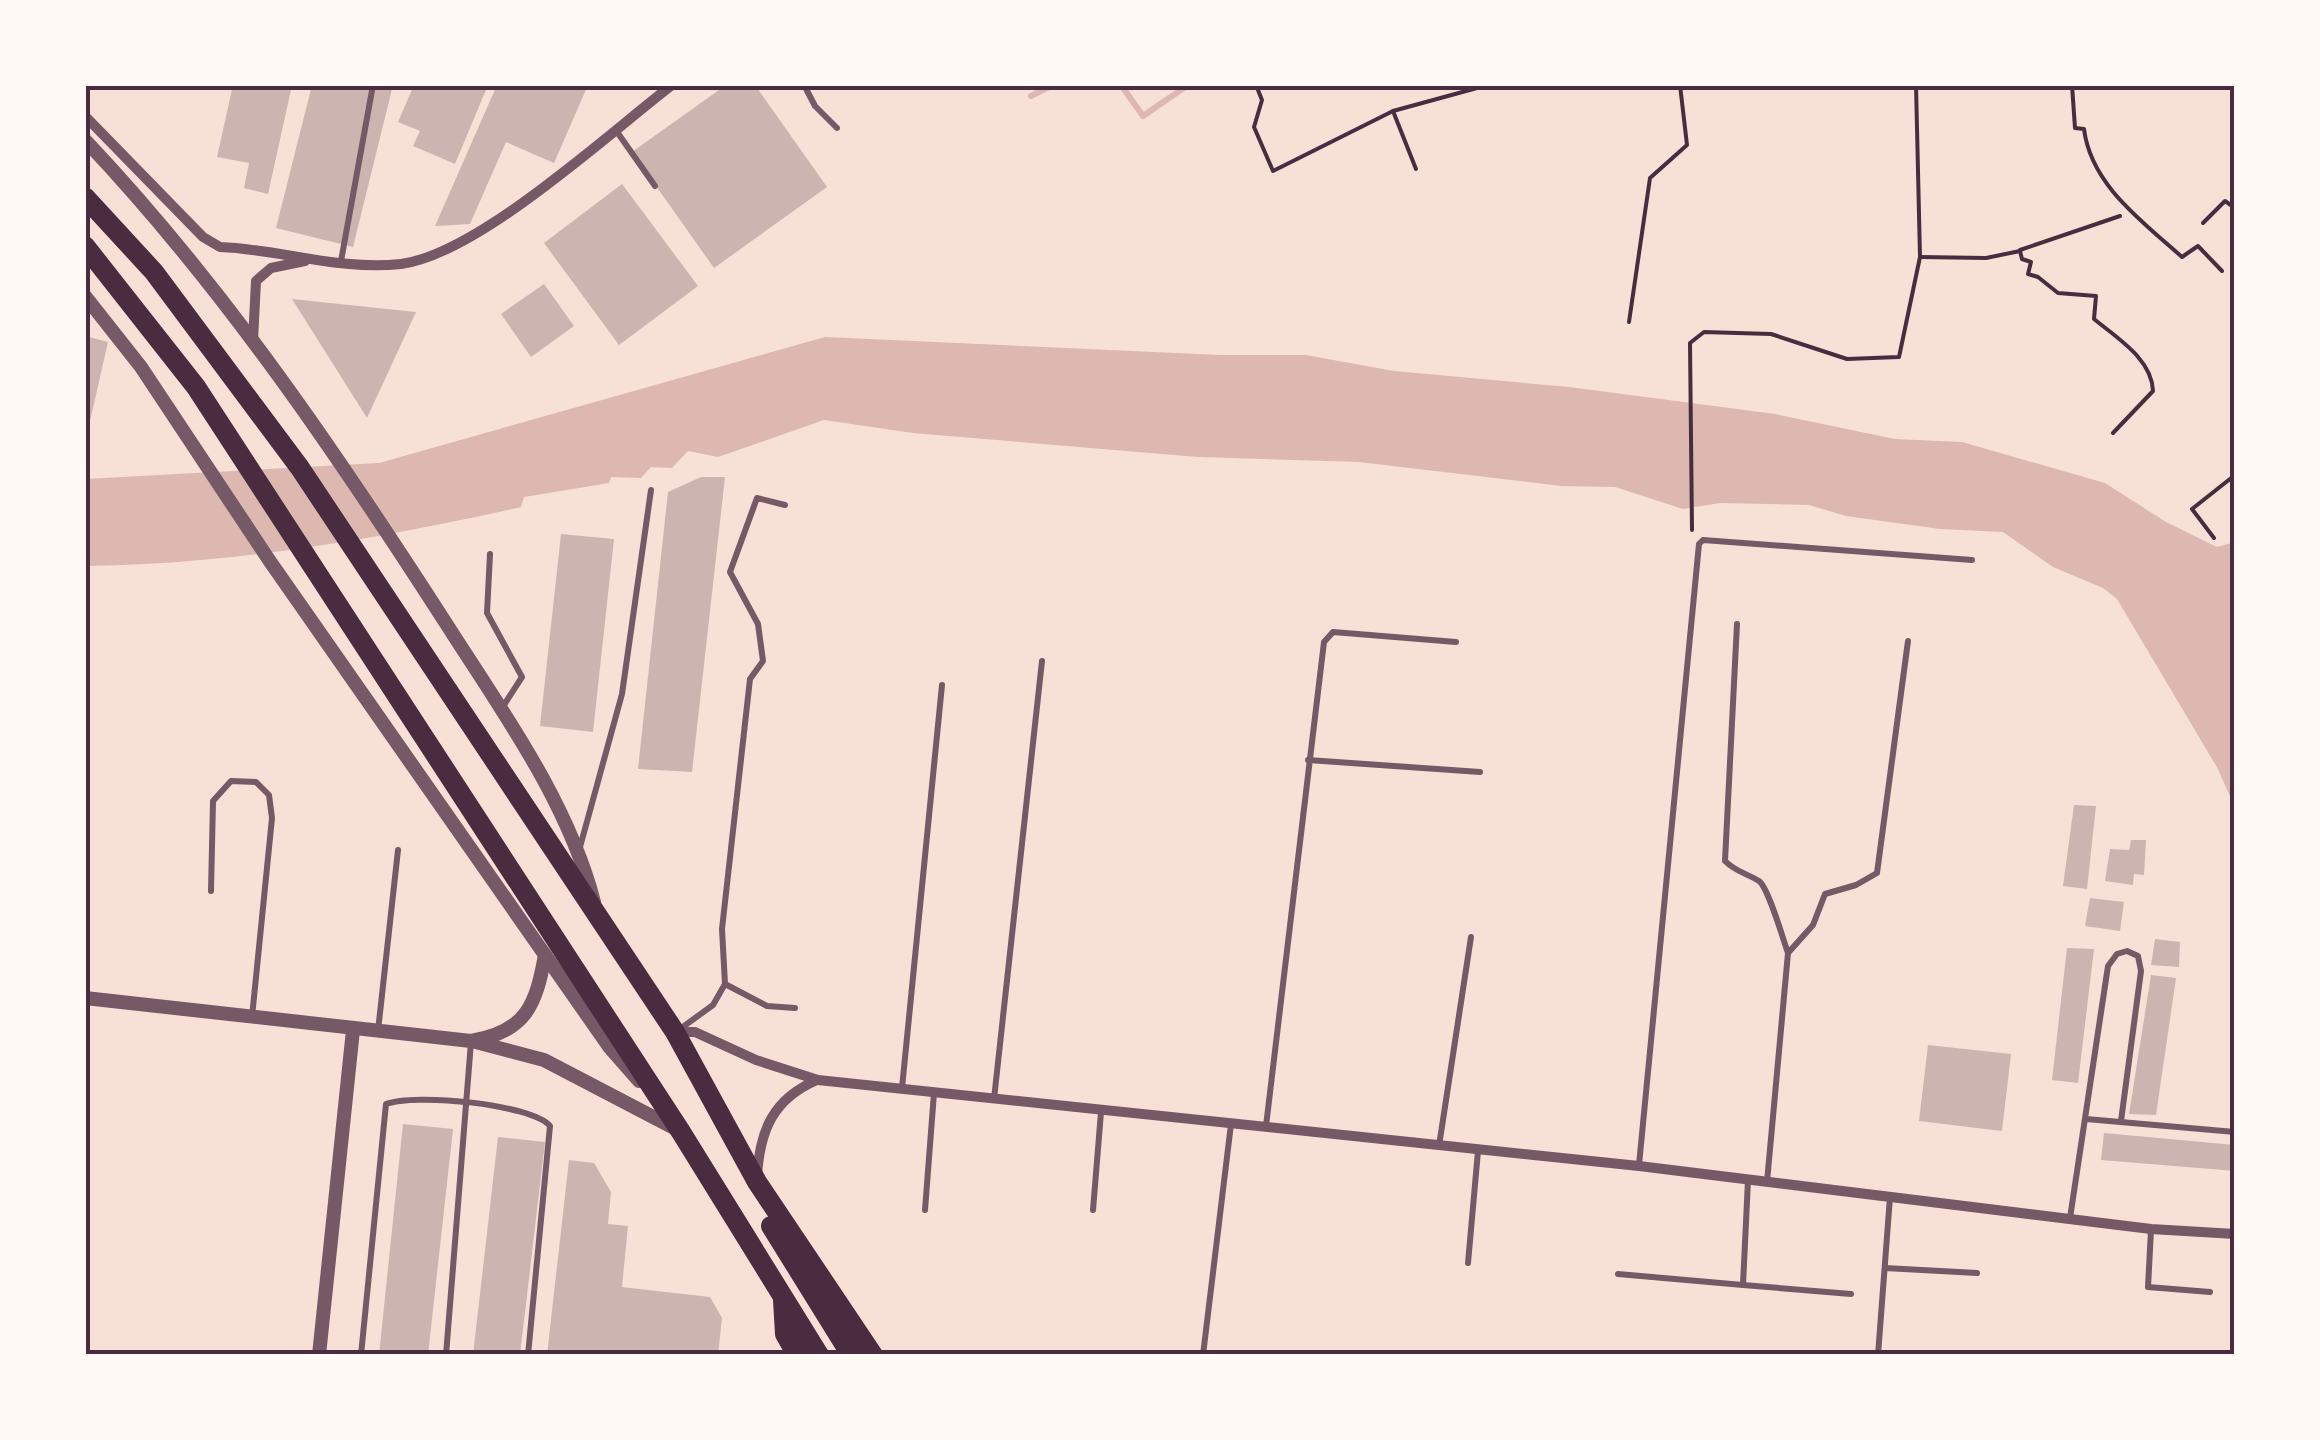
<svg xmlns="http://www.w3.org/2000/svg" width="2320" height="1440" font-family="Montserrat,sans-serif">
<rect width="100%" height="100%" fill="#f7e1d7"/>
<path fill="#dcb8b0" d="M825 337 1220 355H1306L1394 371 1569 387 1775 414 1895 439 1962 442 2105 483 2166 522 2217 547 2235 542V808L2218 769 2117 599 2103 588 2053 567 2003 532 1940 529 1846 516 1809 505 1720 503 1683 509 1615 487 1561 486 1359 462 1198 457 913 433 824 420 718 457 688 451 672 468 651 467 641 478 611 477 609 483 524 497 521 507C377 539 233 564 85 566V479L379 463Z"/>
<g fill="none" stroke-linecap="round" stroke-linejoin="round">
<g stroke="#dcb8b0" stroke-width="6">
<path d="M1121 85 1143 116 1188 85"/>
<path d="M1031 96 1053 85"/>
</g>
</g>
<g fill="#ccb4b1">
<path d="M233 85H292L268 194 244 188 249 163 217 157Z"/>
<path d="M312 85H393L353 247 276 228Z"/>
<path d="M414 85H488L455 164 413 146 420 131 398 122Z"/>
<path d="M497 85H588L554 163 506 142 470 224 435 226Z"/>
<path d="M726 85H755L827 187 714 268 632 152Z"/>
<path d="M622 184 698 286 619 345 544 243Z"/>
<path d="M544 284 574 326 531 357 501 314Z"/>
<path d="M292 299 416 312 367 418Z"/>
<path d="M85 336 108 342 87 434H85Z"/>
<path d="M701 477H725L692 772 638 769 668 492Z"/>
<path d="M561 534 614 539 593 732 540 726Z"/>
<path d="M2074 805 2096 806 2087 889 2063 886Z"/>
<path d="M2131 840H2146L2144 875 2134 874 2133 885 2105 881 2110 849 2129 850Z"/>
<path d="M2090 898 2124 902 2120 931 2085 926Z"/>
<path d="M2155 939 2180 942 2179 967 2151 965Z"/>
<path d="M2067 948 2094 949 2078 1083 2052 1080Z"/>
<path d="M2151 975 2176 978 2156 1115 2129 1114Z"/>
<path d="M1928 1045 2011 1054 2002 1131 1919 1121Z"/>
<path d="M403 1124 453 1129 428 1355H379Z"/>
<path d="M2104 1133 2235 1145V1171L2101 1160Z"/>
<path d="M498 1137 545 1142 520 1355H473Z"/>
<path d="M569 1160 594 1163 611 1192 608 1224 628 1226 622 1287 710 1297 722 1318 718 1355H547Z"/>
</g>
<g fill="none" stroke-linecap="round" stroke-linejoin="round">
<g stroke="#4a2c40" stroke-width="4">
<path d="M1256 85 1262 100 1254 127 1273 171 1393 111"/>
<path d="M2072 85 2075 128 2084 129C2091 185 2142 221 2182 257L2198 246 2222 271"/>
<path d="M1416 169 1393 111 1488 85"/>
<path d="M2203 223 2225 201 2235 208"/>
<path d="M2020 250 2120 216"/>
<path d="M1920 257 1986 258 2020 251 2022 259 2031 262 2028 274 2038 277 2058 293 2096 296 2094 319C2117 338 2152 359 2153 391L2113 433"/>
<path d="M1629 322 1650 178 1687 145 1680 85"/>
<path d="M1692 530 1690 343 1704 332 1771 334 1847 359 1899 357 1920 257 1916 85"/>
<path d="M2214 538 2192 509 2235 475"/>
</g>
<g stroke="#755966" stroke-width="6">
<path d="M804 85 815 106 837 128"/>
<path d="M615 129 655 186"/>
<path d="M341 261 373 85"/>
<path d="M490 554 487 613 522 677 502 708"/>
<path d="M1737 624 1725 861C1736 872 1746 873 1759 881 1768 887 1783 939 1788 953"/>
<path d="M1308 760 1480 772"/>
<path d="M580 847 622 694 651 490"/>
<path d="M211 891 213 801 231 781 256 782 269 795 272 818 252 1017"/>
<path d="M725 984 767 1006 795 1008"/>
<path d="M680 1029 713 1005 725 984 722 929 750 679 763 661 758 624 730 572 757 498 785 505"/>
<path d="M378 1031 398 850"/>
<path d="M902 1088 942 685"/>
<path d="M994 1099 1042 661"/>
<path d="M2086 1119 2235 1132"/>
<path d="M1266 1126 1324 642 1333 632 1456 642"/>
<path d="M1439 1146 1471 937"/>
<path d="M1639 1165 1699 544 1703 540 1972 560"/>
<path d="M1748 1180 1743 1285 1851 1294"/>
<path d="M1767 1182 1788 953 1813 925 1825 894 1856 885 1877 873 1908 641"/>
<path d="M925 1210 934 1093"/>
<path d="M1093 1210 1101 1112"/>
<path d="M2070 1218 2108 966 2117 954 2127 951 2138 956 2141 971 2121 1121"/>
<path d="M2151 1230 2148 1287 2210 1292"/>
<path d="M1468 1263 1478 1151"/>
<path d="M1885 1268 1977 1273"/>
<path d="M1618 1274 1743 1285"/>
<path d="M361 1355 386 1104C415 1093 531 1104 550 1126L528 1355"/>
<path d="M446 1355 471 1042"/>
<path d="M1203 1355 1231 1124"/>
<path d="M1878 1355 1890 1197"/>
</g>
<g stroke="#755966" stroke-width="10">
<path d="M85 116 203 237 220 247C279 249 340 271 401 264 478 254 608 134 672 85"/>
<path d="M253 341 256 281 271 268 305 261"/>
<path d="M676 1032H695L756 1060 818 1080 1639 1166 2151 1229 2235 1234"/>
<path d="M757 1176C760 1130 773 1099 817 1080"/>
</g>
<g stroke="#755966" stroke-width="14">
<path d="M85 140C225 288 339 457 449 628 504 714 568 802 594 902"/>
<path d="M85 296 141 367 269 560 610 1048 639 1081"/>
<path d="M85 998 471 1041C526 1032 536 1005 545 955"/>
<path d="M472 1041 544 1060 680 1131"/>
<path d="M319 1355 353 1030"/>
</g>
<g stroke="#4a2c40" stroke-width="20">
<path d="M85 197 154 272 300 468 675 1032 757 1182 873 1355"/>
<path d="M85 246 196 387 681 1132 819 1355"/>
<path d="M771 1226 851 1355"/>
<path d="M783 1300 785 1334 797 1355"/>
</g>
</g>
<rect width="2320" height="1440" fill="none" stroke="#fffaf5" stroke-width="175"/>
<rect x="88" y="88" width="2144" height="1264" fill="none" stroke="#4a2c40" stroke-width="4"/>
</svg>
